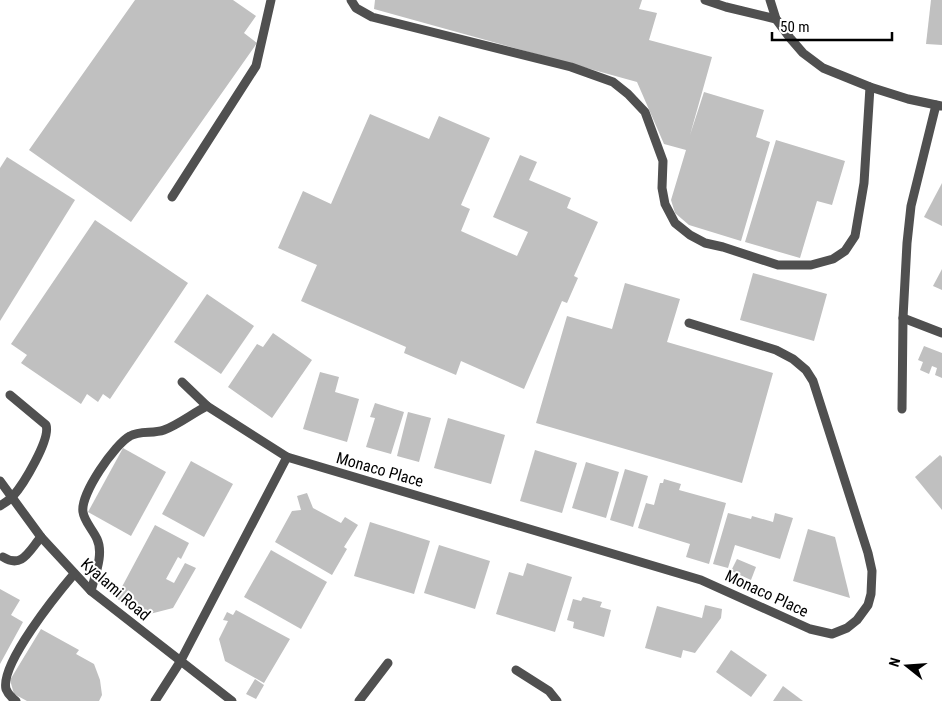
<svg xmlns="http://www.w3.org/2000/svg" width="942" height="701" font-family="'Roboto Condensed',sans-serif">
<rect width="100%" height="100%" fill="#fff"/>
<g fill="#c0c0c0">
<path d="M135 0H233L256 16 244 33 257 43 131 222 29 150Z"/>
<path d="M375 0H642L639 9 657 13 649 40 712 57 690 135 704 92 764 110 756 137 770 142 741 241 689 225 675 213 671 200 686 150 664 144 637 82 374 9Z"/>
<path d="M931 0H942V45L926 44Z"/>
<path d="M370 114 429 139 439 116 490 138 461 205 470 209 461 231 517 256 528 232 493 217 520 155 537 162 529 180 571 198 567 208 598 222 574 276 578 278 567 303 562 301 524 389 461 361 456 375 404 353 406 347 301 301 317 265 278 248 303 191 331 204Z"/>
<path d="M776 140 845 161 832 205 817 201 800 258 745 242Z"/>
<path d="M7 157 75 200 0 321V168Z"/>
<path d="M942 183V226L924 217Z"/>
<path d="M95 220 188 283 110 399 103 394 98 402 87 394 81 404 21 363 27 355 11 344Z"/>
<path d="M942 269V290L933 286Z"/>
<path d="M753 273 827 294 814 341 740 320Z"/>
<path d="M625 283 680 299 667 342 773 373 742 483 536 423 567 316 612 329Z"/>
<path d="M207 294 254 326 221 374 174 342Z"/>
<path d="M273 333 312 360 272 418 228 387 257 344 263 347Z"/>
<path d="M924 346 942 353V378L935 375 937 368 932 366 929 374 920 370 923 362 918 360Z"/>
<path d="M320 372 339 377 335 392 359 399 347 442 303 429Z"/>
<path d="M375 403 404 412 391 454 366 447 375 418 370 417Z"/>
<path d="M408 412 431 418 419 462 397 456Z"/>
<path d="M448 418 505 435 491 484 434 468Z"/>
<path d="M123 448 166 472 131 536 88 512Z"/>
<path d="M535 450 577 463 562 513 520 501Z"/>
<path d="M940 455 942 457V510L915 477Z"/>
<path d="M191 461 233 484 204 537 162 514Z"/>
<path d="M586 462 619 472 606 518 572 508Z"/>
<path d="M625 469 648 476 633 527 610 520Z"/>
<path d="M664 479 681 484 679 490 726 503 709 564 686 557 690 544 638 528 646 503 654 505 660 483H663Z"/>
<path d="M307 493 313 508 341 523 345 517 358 525 344 547 347 549 332 575 275 542 292 511 301 510 297 496Z"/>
<path d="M728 513 751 519 752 516 773 522 775 513 793 518 780 559 735 545 728 568 713 564Z"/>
<path d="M370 522 430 541 414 594 354 576Z"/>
<path d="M155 525 189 543 181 559 178 557 166 579 174 583 185 563 196 568 173 608 142 616 116 598Z"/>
<path d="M808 529 835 537 850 598 793 581Z"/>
<path d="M439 545 490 561 475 609 424 593Z"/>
<path d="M271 550 327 582 301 629 244 597Z"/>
<path d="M737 559 756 567 751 580 731 571Z"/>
<path d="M527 563 572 577 555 632 496 614 509 572 523 576Z"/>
<path d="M0 589 20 600 11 615 23 622 0 664Z"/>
<path d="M583 597 602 602 600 607 611 610 604 637 573 628 574 622 567 620 573 599 581 601Z"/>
<path d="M705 605 722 609 721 618 695 653 683 650 681 658 645 648 657 606 702 618Z"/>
<path d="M236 610 290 639 264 683 225 661 219 639 228 621 223 620 227 612 233 615Z"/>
<path d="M41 629 79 650 76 654 94 664 100 680 102 695 99 701H27L14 694 10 680Z"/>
<path d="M731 650 767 675 751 697 716 672Z"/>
<path d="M255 679 264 685 256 699 246 694Z"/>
<path d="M783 686 803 701H773Z"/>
</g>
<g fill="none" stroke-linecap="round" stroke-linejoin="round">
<g stroke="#505050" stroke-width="9">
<path d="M351 0 356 8 372 17 571 67 613 82 628 94 645 112 663 161 662 188 665 204 675 223 690 235 705 243 723 247 778 265H811L833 259 845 251 855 236 864 183 870 87"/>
<path d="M705 0 726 7 776 19"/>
<path d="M770 0 776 19 790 38 803 53 823 68 870 87 908 99 941 106"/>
<path d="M172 197 256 66 271 0"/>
<path d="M903 318 942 333"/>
<path d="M182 382 207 406 287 457 701 580 810 629 832 634 847 628 857 620 868 605 871 594 872 571 868 553 813 381 806 370 793 359 776 350 689 323"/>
<path d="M902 409 903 318 907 243 911 206 936 105"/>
<path d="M0 481 41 537 91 591 232 701"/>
<path d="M0 506C4 503 10 500 13 496 23 485 51 439 46 425L10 395"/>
<path d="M3 557C22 569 29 551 41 537"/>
<path d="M91 591C95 575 104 554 97 539 93 530 84 521 83 512 80 494 115 444 130 436 140 430 153 434 164 430 178 425 193 413 207 406"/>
<path d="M516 670 549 691 557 701"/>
<path d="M16 701C12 698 8 694 6 689 0 664 57 594 74 574"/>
<path d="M155 701 180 662 287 457"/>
<path d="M359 701 388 663"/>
</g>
</g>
<g text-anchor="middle" stroke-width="4" stroke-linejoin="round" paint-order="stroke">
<g font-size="16" fill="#000" stroke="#fff">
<text transform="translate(380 469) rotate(16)" y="6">Monaco Place</text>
<text transform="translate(116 589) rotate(41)" y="6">Kyalami Road</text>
<text transform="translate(767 593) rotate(25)" y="6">Monaco Place</text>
</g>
</g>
<g transform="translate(907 666) rotate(287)" stroke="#ffffff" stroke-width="4" paint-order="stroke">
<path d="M0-4L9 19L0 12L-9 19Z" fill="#000000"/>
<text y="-8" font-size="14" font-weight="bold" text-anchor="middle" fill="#000000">N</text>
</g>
<path d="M772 32v8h120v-8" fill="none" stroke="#000000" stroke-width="2.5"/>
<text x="780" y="32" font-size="15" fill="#000000" stroke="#ffffff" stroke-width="4" paint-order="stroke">50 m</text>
</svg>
